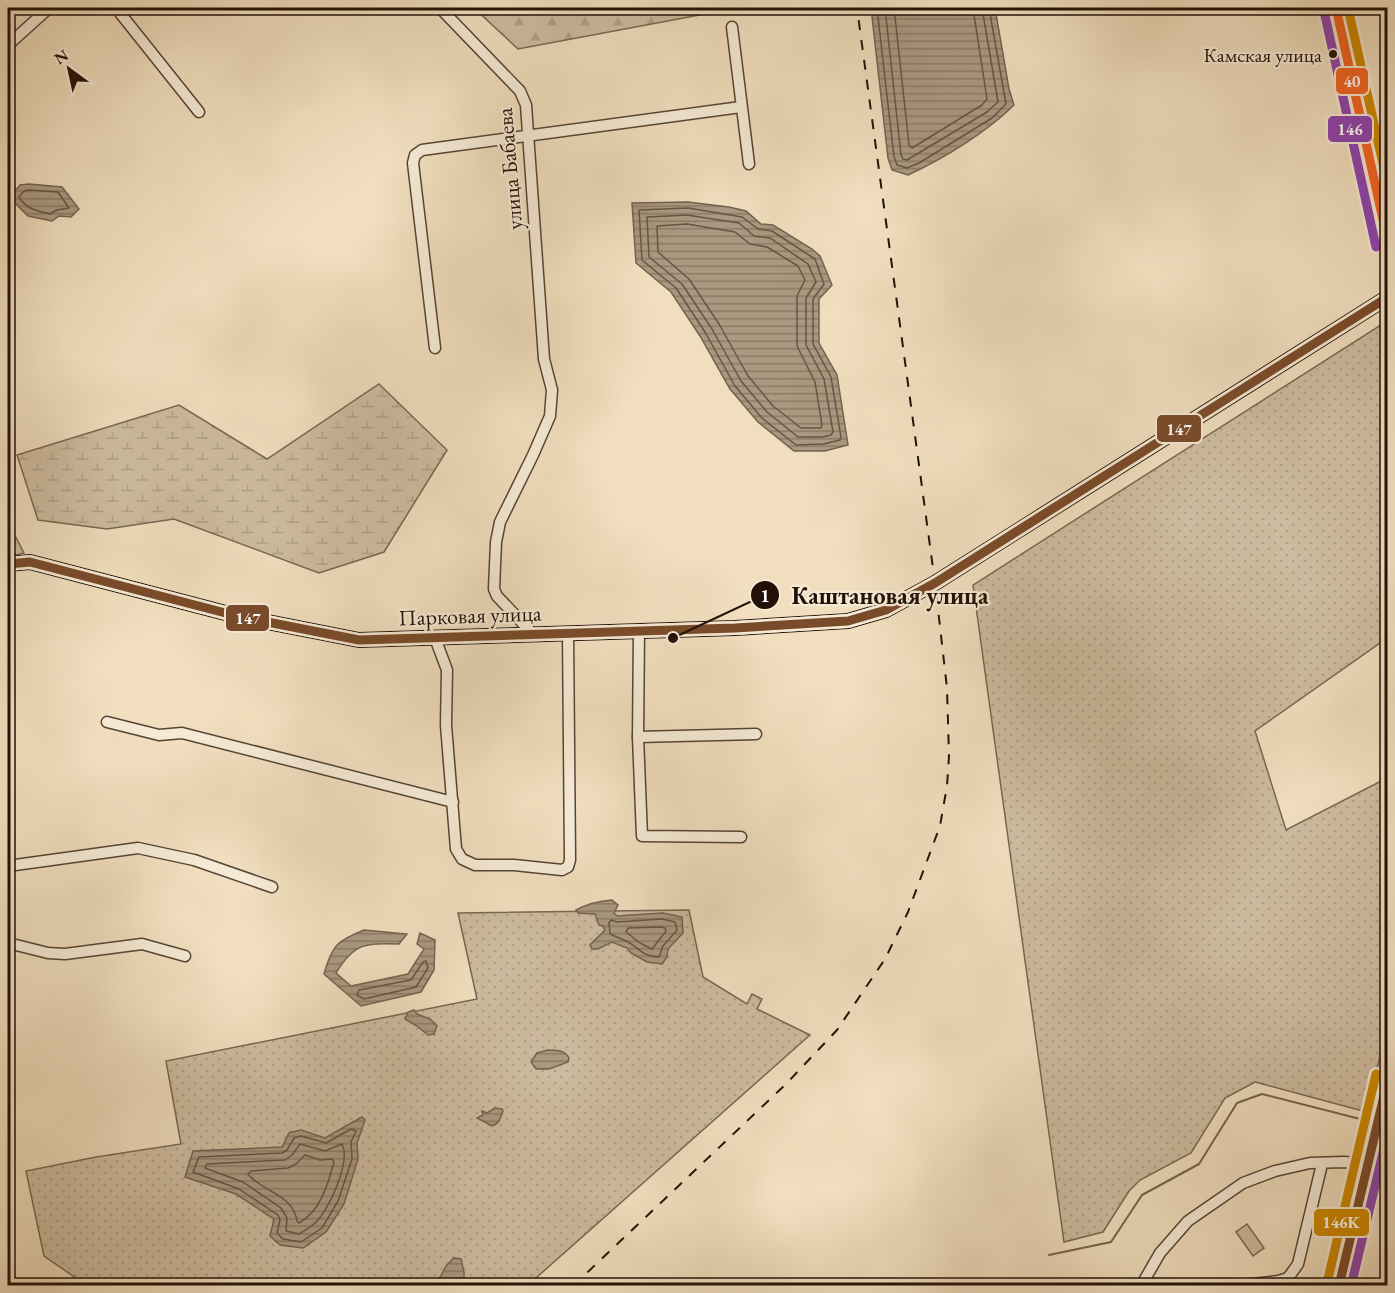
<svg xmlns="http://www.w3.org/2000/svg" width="1395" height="1293" font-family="'EB Garamond',serif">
<defs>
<pattern id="green-dots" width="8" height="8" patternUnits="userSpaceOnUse" patternTransform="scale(1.5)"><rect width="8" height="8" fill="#cdbb9f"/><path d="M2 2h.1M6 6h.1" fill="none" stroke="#b0a087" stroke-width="1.8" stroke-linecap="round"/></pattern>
<pattern id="forest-firs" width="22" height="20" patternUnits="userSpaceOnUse" patternTransform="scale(1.5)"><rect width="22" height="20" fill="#cdbb9f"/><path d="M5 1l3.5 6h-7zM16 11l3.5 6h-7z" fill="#b0a087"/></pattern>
<pattern id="wetland-marsh" width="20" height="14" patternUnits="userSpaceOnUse" patternTransform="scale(1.5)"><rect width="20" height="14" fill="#cdbb9f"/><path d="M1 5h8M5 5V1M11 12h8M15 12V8" fill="none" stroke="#b0a087"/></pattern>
<pattern id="water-rules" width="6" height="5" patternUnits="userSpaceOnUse" patternTransform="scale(1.5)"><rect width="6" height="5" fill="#aa9880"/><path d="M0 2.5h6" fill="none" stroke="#8a7b67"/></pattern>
</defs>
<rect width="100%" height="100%" fill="#f0debe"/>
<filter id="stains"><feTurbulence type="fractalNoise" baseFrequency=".00333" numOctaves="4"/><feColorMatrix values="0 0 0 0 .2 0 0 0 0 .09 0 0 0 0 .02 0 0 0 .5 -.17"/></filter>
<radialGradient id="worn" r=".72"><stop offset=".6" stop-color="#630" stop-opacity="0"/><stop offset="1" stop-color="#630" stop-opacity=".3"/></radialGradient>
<g fill="url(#green-dots)" stroke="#786653" stroke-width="1.5">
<path d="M1387 321V638L1255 731 1286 830 1387 778V1026L1368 1108 1359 1110 1255 1082 1225 1098 1191 1153 1140 1180 1129 1191 1103 1232 1064 1242 973 585Z"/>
<path d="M8 522 24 553 8 557Z"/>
<path d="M689 910 703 977 747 1004 752 994 762 999 757 1009 810 1035 528 1285H86L44 1256 26 1171 96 1157 181 1144 166 1061 477 999 458 913Z"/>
</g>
<path fill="url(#forest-firs)" stroke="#786653" stroke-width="1.5" d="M474 8H737L518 49Z"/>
<path fill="url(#wetland-marsh)" stroke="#786653" stroke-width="1.5" d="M379 384 447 450 384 552 319 573 174 519 107 529 38 520 17 455 179 405 267 459Z"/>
<path fill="#cdbb9f" stroke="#786653" stroke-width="1.5" d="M1247 1224 1264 1248 1253 1256 1236 1232Z"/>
<g fill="url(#water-rules)" stroke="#746250" stroke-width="1.5">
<path d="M871 8H995L1009 89 1014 105C987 132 943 159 908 175L892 170 888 158Z"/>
<path d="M29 184 62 187 79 209 71 217 59 216 52 221 28 216 14 202 8 190 11 188 17 189 20 185Z"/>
<path d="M688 202 729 207 746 211 761 224 773 225 812 249 820 256 832 285 819 299V343L837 375 848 445 825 451H794L758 422 730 389 700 336 671 292 636 263 632 203Z"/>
<path d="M612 900 618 905 614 913 617 916 663 913 682 917 683 933 668 949 667 957 662 964 647 962 631 953 627 948 612 942 598 949H592L590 945 605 930 603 926 599 925 595 914 578 913 576 910C587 904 599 901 612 900Z"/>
<path d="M364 930 407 934 399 944C365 943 354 943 336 973L351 986 408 974 424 949 417 944 420 933 435 940 434 970 421 992 361 1006 324 974C332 945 337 941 364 930Z"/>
<path d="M414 1010 417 1014 430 1019 437 1026 434 1034 428 1035 417 1026 405 1019 408 1012Z"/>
<path d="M548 1050C557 1051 564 1049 569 1058L568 1062 549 1069H536L531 1062 537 1053Z"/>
<path d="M495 1108 502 1109 503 1111C500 1119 500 1123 492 1126L477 1118 483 1115 482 1111 487 1113Z"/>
<path d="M362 1117 365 1120 357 1143 358 1159 344 1204 326 1232 303 1248 280 1245 270 1236 274 1219 236 1194 185 1177 193 1151 282 1147 289 1133 301 1130 325 1138Z"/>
<path d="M454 1258 461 1259 464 1272V1285H436L446 1266Z"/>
</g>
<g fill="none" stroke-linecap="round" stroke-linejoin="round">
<g stroke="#665444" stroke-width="1.5">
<path d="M877 8 894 157 897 165 907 168 919 163 992 118 1006 104 989 8"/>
<path d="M885 8 901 155 903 159 907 160 987 112 998 102 982 8"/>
<path d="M894 8 909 145 912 148 982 105 987 99 973 8"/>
<path d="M29 190 58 192 69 208 57 210 50 214C37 211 26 209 19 197L24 191Z"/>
<path d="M688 208 742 217 758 229 772 231 815 259 824 284 813 299V344L831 377 841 437 840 440 824 444 796 445 762 418 735 386 705 332 676 288 642 260 639 210Z"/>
<path d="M687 215 739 223 754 236 770 238 808 264 816 282 806 298V345L824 379 833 432 831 435 822 437H798L767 412 741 381 712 329 682 284 649 257 647 217Z"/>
<path d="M687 224 735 232 750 244 767 247 798 266 805 280 797 296V346L815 382 822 425 821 428H801L773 406 748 376 719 324 689 279 658 252 657 226Z"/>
<path d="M662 919 675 922 677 930 663 946 659 957C641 956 641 949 628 942 622 939 616 937 610 934L609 923 611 920 617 922Z"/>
<path d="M661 927 665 928 666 931 652 949 640 943 626 932 628 928Z"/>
<path d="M426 961 428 968 416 987 364 999 357 995 359 990 411 980 423 962Z"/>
<path d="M351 1129 356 1131 351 1142 352 1159 338 1201 322 1228 301 1242 283 1239 277 1233 280 1220 278 1215 239 1189 193 1172 199 1157 282 1153 287 1150 294 1138 301 1136 326 1143Z"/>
<path d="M300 1144 325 1151 342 1144C351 1161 329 1211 315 1223 311 1227 304 1231 299 1234L286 1231 287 1218 281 1208 243 1182 205 1168 207 1164 285 1160 292 1155Z"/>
<path d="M305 1155 320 1160 332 1159 334 1162C328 1184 320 1212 299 1223L297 1221C293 1194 262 1192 248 1174L251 1171 288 1168 296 1164Z"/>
</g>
<path stroke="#746250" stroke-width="2" d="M1049 1255 1111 1242 1142 1195 1199 1164 1237 1103 1262 1094 1368 1121"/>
<defs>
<g id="minor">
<path d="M116 8 199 112"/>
<path d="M440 8 520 91 526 105 544 359 552 390 550 416 533 455 500 522 496 542 494 589 497 596 532 633"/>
<path d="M732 27 749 164"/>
<path d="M8 45 49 8"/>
<path d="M435 348 413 163 415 155 422 150 741 107"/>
<path d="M8 548 11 564"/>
<path d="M639 630 638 737 642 836 741 837"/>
<path d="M435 638 447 670 446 725 456 849 462 859 475 865H514L562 870 568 867 570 860 568 632"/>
<path d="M107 722 159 735 182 733 453 802"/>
<path d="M638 737 756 734"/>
<path d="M8 866 138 848 194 860 272 887"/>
<path d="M8 943 48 953 65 954 142 944 185 956"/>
<path d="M1141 1286 1160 1253 1188 1221 1243 1183 1275 1171 1310 1163 1344 1162 1367 1164"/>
<path d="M1235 1286 1278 1281 1288 1278 1298 1264 1322 1164"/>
<path d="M1339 1286 1388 1077"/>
</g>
<g id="major">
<path d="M1336 8 1388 244"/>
<path d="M8 564 30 562 237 616 359 640 735 628 848 621 886 610 935 583 1388 297"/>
</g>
</defs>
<use href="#minor" stroke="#564435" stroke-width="13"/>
<use href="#major" stroke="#231107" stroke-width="16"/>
<use href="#minor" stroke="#f5ead5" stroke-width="10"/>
<use href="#major" stroke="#f0debe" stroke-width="14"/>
<path stroke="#231107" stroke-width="2" stroke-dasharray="10 10" stroke-linecap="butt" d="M573 1286 786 1084 837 1030 885 959 908 912 940 826 947 786 949 756 947 688 935 583 857 8"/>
<defs>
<g id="bus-1">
<path d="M8 564 30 562 237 616 359 640 735 628 848 621 886 610 935 583 1388 297"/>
<path d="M1339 1286 1388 1079"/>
</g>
<g id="bus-2">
<path d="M1324 11 1376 247"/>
<path d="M1351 1286 1388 1132"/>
</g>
<g id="bus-3">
<path d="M1348 8 1388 186"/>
<path d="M1327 1283 1376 1074"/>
</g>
<path id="bus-4" d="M1336 8 1388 242"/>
</defs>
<use href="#bus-1" stroke="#f5ead5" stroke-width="14"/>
<use href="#bus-2" stroke="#f5ead5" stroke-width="14"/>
<use href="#bus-3" stroke="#f5ead5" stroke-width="14"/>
<use href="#bus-4" stroke="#f5ead5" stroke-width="14"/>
<use href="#bus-1" stroke="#7a4b2a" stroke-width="9"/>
<use href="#bus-2" stroke="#8e44ad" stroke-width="9"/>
<use href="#bus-3" stroke="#cd8801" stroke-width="9"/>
<use href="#bus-4" stroke="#f26522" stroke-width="9"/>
</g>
<circle fill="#231107" stroke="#f5ead5" stroke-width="2" cx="1333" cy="54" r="5"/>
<g text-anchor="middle" stroke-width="4.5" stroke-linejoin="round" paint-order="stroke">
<g font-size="20" fill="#231107" stroke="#f5ead5" text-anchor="end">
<text x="1322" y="62">Камская улица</text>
</g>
<g font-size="22" fill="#231107" stroke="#f5ead5">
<text transform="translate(509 169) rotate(-95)" y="8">улица Бабаева</text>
<text transform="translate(470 615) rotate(-2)" y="8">Парковая улица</text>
</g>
</g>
<path fill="none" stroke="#231107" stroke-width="2" d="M673 638L765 595"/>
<g fill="#231107" stroke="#f5ead5" stroke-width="2">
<circle cx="673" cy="638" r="6"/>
<circle cx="765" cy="595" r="15"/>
</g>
<g font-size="18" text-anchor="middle" font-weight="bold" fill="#fff">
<text x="765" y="602">1</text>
</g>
<g font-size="24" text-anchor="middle" font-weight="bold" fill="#231107" stroke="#f5ead5" stroke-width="4.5" stroke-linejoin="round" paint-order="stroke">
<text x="890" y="604">Каштановая улица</text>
</g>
<g stroke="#f5ead5" stroke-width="2">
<rect x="1335" y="67" width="34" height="28" rx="6" fill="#f26522"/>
<rect x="1327" y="115" width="46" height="28" rx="6" fill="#8e44ad"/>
<rect x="1156" y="414" width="46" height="29" rx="6" fill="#7a4b2a"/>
<rect x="225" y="604" width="45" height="28" rx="6" fill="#7a4b2a"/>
<rect x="1313" y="1208" width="57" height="29" rx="6" fill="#cd8801"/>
</g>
<g font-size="16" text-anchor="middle" font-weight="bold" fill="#fff">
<text x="1352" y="87">40</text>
<text x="1350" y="135">146</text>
<text x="1179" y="435">147</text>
<text x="248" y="624">147</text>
<text x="1341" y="1228">146K</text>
</g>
<rect width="1395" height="1293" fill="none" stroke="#f0debe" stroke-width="30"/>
<rect x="9" y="9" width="1377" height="1275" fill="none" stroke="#231107" stroke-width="3"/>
<rect x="15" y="15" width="1365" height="1263" fill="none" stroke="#231107" stroke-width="1.5"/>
<g transform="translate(69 69) rotate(327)" stroke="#f5ead5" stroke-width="4.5" paint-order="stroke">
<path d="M0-4.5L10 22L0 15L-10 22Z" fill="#231107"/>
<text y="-9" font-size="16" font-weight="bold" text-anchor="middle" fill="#231107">N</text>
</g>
<rect width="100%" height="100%" filter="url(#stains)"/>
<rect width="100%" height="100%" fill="url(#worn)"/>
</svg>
